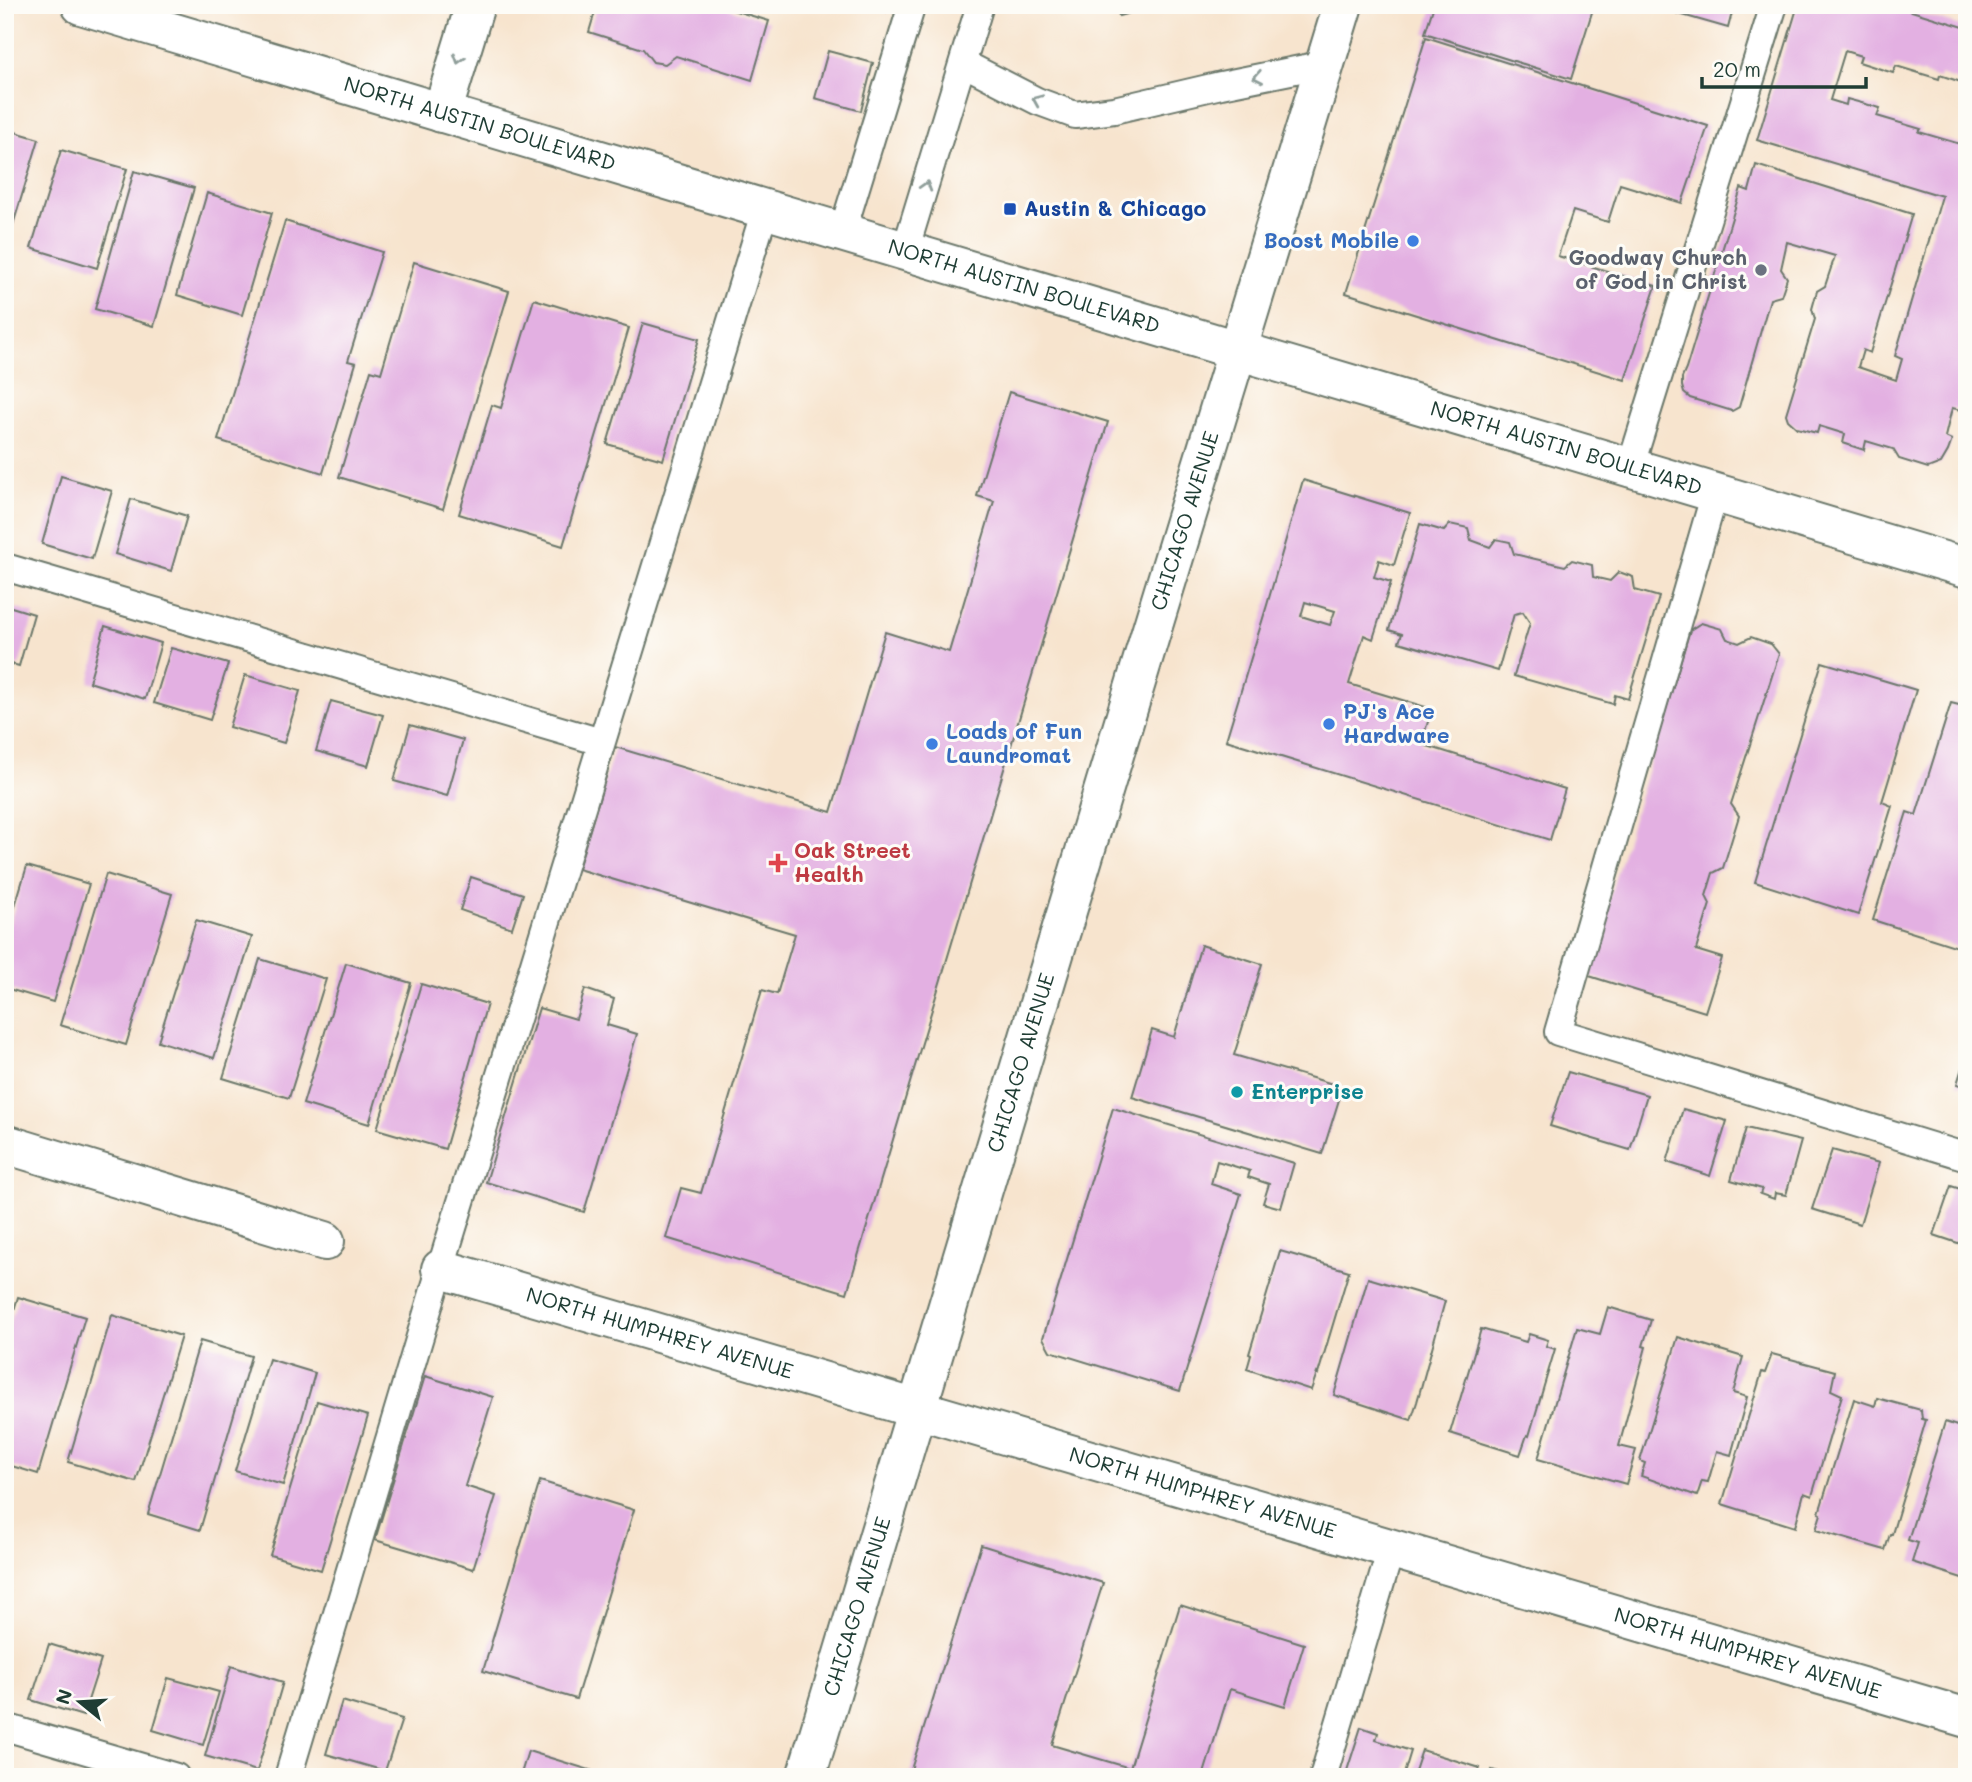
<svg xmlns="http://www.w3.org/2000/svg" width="1972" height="1782" font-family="Mali,sans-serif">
<rect width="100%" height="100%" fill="#fdfcf7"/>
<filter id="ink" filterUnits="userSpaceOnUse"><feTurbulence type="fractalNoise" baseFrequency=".0143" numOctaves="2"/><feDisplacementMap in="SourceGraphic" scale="14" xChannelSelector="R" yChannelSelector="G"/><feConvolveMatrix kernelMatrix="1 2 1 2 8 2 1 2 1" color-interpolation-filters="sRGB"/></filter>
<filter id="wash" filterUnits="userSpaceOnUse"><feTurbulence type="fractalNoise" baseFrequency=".00686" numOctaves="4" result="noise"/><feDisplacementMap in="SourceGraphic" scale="28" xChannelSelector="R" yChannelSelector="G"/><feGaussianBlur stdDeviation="1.57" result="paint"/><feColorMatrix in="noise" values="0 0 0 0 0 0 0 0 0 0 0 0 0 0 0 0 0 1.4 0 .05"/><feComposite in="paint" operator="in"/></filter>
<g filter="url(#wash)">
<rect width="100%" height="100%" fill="#f7e4ce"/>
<g id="blocks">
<g fill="#e3b0e2" fill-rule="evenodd">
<path d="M597 5H716L769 21 752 80 676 56 665 64 653 62 643 49 589 32Z"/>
<path d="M864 5H888L886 12Z"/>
<path d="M1116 5H1155V6L1119 16Z"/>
<path d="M1434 5H1581L1593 9 1571 79 1425 33Z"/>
<path d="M1674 5H1734L1728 28 1672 12Z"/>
<path d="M1798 5H1892L1967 28V84L1940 75 1939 79 1896 66 1893 73 1859 62 1861 56 1845 51 1830 100 1846 105 1847 99 1880 108 1877 116 1921 129 1919 132 1967 146V392L1961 410 1952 408 1945 437 1952 440 1948 451 1941 463 1928 468 1899 459 1893 449 1866 441 1864 450 1843 443 1845 434 1819 426 1817 433 1797 428 1788 420 1786 414 1815 319 1812 309 1817 291 1825 286 1835 256 1787 242 1781 269 1787 278 1781 296 1770 299 1739 407 1732 411 1690 398 1684 393 1682 386V378L1686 369 1741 188 1749 191 1756 165 1912 214 1870 353 1863 350 1858 367 1896 380 1902 359 1895 356 1942 196 1757 140Z"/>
<path d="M1426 37 1708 126 1682 203 1620 184 1608 222 1573 211 1558 256 1656 286 1625 380 1346 293Z"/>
<path d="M828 51 873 63 861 111 815 98Z"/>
<path d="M5 129 39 139 6 248H5Z"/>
<path d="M61 150 127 169 97 268 31 248Z"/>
<path d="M134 171 194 188 154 326 95 309Z"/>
<path d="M207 193 272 213 242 315 177 295Z"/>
<path d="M285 221 382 252 348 361 356 363 323 473 218 440Z"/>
<path d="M414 262 509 291 443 509 339 477 371 370 381 373Z"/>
<path d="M534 299 629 328 563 546 459 514 492 405 501 408Z"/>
<path d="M643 323 699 339 663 460 607 444Z"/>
<path d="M1009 392 1108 422 847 1293 666 1238 681 1188 701 1193 762 990 777 994 795 934 578 869 615 747 831 812 885 632 949 652 994 501 977 496Z"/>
<path d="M61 476 112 491 92 559 42 544Z"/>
<path d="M1303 480 1410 513 1394 565 1379 560 1374 577 1391 582 1373 639 1364 635 1349 684 1432 709 1421 744 1565 789 1550 840 1226 740 1267 605ZM1305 602 1335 611 1330 625 1301 616Z"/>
<path d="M131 499 187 516 171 571 115 554Z"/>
<path d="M1420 524 1444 531 1450 524 1468 528 1471 540 1490 547 1496 539 1510 542 1514 554 1565 566 1572 560 1592 565 1593 577 1610 581 1619 572 1633 577 1635 590 1659 597 1628 699 1615 695 1613 704 1514 676 1530 623 1523 612 1514 614 1498 671 1399 642 1402 634 1389 630Z"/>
<path d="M5 605 34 614 19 666 5 662Z"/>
<path d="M1701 623 1722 629 1727 639 1739 643 1751 637 1771 644 1779 654 1731 804 1739 816 1723 868 1713 873 1706 896 1710 904 1696 950 1722 958 1705 1012 1586 975 1690 630Z"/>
<path d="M105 626 161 643 145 699 89 682Z"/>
<path d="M171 648 228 664 210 720 154 703Z"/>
<path d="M1822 662 1916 690 1882 802 1892 806 1858 915 1755 882Z"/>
<path d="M245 675 300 691 284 743 229 727Z"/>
<path d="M331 701 383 715 368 766 316 751Z"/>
<path d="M1951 703 1967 707V950L1873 920 1907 812 1916 815Z"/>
<path d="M410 725 463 740 447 796 394 781Z"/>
<path d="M27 866 89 884 53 1002 5 988V939Z"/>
<path d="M106 874 172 894 126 1045 60 1025Z"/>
<path d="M471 877 523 894 512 928 460 910Z"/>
<path d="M196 920 252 937 214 1058 158 1041Z"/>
<path d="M1201 945 1262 964 1234 1055 1343 1087 1322 1154 1132 1097 1152 1030 1174 1037Z"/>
<path d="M260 959 326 979 289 1098 223 1078Z"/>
<path d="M346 963 411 983 369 1124 303 1104Z"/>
<path d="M421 984 487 1004 445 1149 377 1129Z"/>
<path d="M585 989 614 999 607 1025 637 1034 584 1212 486 1182 539 1008 576 1019Z"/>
<path d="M1966 1055H1967V1087L1957 1084Z"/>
<path d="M1568 1072 1647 1095 1630 1150 1550 1126Z"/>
<path d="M1113 1108 1294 1163 1281 1208 1263 1203 1269 1184 1248 1177 1250 1171 1217 1161 1211 1184 1241 1194 1180 1391 1050 1351 1043 1338Z"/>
<path d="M1683 1109 1727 1121 1710 1176 1667 1162Z"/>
<path d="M1746 1128 1801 1141 1786 1195 1775 1193 1774 1199 1760 1194 1762 1189 1731 1180Z"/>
<path d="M1832 1150 1879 1163 1860 1224 1812 1209Z"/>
<path d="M1951 1186 1967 1191V1246L1934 1235Z"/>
<path d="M1280 1251 1349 1271 1318 1374 1317 1373 1311 1390 1247 1369 1251 1355 1249 1354Z"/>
<path d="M1368 1278 1445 1301 1417 1402 1411 1420 1334 1395Z"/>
<path d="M18 1297 85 1317 38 1474 5 1464V1340Z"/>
<path d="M1608 1307 1651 1320 1643 1346 1646 1347 1619 1446 1636 1450 1626 1484 1538 1459 1577 1328 1600 1334Z"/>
<path d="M112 1315 181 1336 136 1482 68 1462Z"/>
<path d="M1481 1329 1526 1342 1529 1334 1548 1340 1546 1346 1555 1349 1529 1436 1527 1435 1520 1455 1450 1433Z"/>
<path d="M1678 1337 1743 1357 1733 1393 1747 1397 1731 1455 1717 1451 1708 1482 1702 1481 1697 1496 1641 1476 1645 1463 1640 1461Z"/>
<path d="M200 1341 251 1356 200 1530 148 1514Z"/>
<path d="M1772 1354 1835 1371 1831 1390 1842 1395 1812 1496 1804 1493 1795 1527 1722 1504 1762 1372 1765 1373Z"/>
<path d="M269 1359 315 1373 283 1485 235 1471Z"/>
<path d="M425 1376 493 1397 465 1486 496 1496 473 1569 375 1540Z"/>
<path d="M1877 1398 1921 1410 1922 1419 1926 1420 1892 1534H1890L1885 1550 1816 1530 1821 1514 1819 1513 1854 1399 1875 1406Z"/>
<path d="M317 1401 368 1416 321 1570 270 1555Z"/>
<path d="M1963 1421 1967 1422V1574L1965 1579 1912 1562 1918 1543 1908 1540 1945 1422 1960 1427Z"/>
<path d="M540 1481 634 1510 576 1699 483 1671Z"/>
<path d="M981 1545 1103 1583 1052 1745 1130 1768 1180 1605 1304 1644 1285 1706 1230 1689 1203 1777 909 1776Z"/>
<path d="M49 1644 101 1660 83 1716 31 1700Z"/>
<path d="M231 1666 283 1682 257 1771 205 1756Z"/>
<path d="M168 1678 219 1692 203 1745 153 1730Z"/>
<path d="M342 1701 402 1719 385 1771 326 1754Z"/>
<path d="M1361 1727 1378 1733 1376 1740 1411 1751 1403 1777H1345Z"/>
<path d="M1422 1750 1480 1768 1477 1777H1413Z"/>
<path d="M528 1751 609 1776V1777H520Z"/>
<path d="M1492 1770 1512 1776V1777H1490Z"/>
</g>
</g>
</g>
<g filter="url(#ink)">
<use href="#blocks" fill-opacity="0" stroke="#6b776a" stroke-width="2"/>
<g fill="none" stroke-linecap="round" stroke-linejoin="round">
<defs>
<g id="lane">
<path d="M963 63 1037 101 1075 115 1114 110 1221 85 1325 64"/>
<path d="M842 233 912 5"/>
<path d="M905 251 980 5"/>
<path d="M1630 468 1774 5"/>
<path d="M1715 493 1558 1032 1967 1157"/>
<path d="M5 567 601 742"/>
<path d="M5 1727 176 1777"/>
<path d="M288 1777 433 1293 765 210"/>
<path d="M1323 1777 1391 1549"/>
</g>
<g id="street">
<path d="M442 113 475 5"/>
<path d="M5 1144 325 1241"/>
<path id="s1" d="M441 1269 1967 1718"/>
</g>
<g id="secondary">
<path id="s2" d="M81 5 1967 568"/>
<path id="s3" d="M806 1777 1152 629 1343 5"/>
</g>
</defs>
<use href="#lane" stroke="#6b776a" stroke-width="30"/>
<use href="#street" stroke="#6b776a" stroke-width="42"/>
<use href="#secondary" stroke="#6b776a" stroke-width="42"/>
<use href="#lane" stroke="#fff" stroke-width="26"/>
<use href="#street" stroke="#fff" stroke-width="38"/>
<use href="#secondary" stroke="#fff" stroke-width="38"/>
</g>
<defs><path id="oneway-chevron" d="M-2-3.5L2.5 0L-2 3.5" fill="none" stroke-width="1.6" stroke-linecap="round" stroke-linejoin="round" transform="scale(1.75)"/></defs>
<g stroke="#8f9e9a">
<use href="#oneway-chevron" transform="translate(459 59) rotate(107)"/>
<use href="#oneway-chevron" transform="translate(1258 77) rotate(169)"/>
<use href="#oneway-chevron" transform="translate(1037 100) rotate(-157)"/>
<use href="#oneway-chevron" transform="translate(926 186) rotate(-73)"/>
</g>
</g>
<rect fill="#1a4fb4" stroke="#fdfcf7" stroke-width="2.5" x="1003" y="202" width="14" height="14" rx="3.5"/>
<g fill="#3f7fe0" stroke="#fdfcf7" stroke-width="2.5">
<circle cx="1413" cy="241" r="7"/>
<circle cx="1329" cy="724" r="7"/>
<circle cx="932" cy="744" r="7"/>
</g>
<circle fill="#6b7280" stroke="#fdfcf7" stroke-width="2.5" cx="1761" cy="270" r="7"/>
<path fill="#e0444e" stroke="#fdfcf7" stroke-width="2.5" d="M774.5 852.5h7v7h7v7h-7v7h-7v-7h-7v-7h7z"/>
<circle fill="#0f9aa8" stroke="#fdfcf7" stroke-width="2.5" cx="1237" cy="1092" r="7"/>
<g text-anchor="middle" stroke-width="6" stroke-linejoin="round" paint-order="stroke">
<g font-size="21" fill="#1f3d34" stroke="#fdfcf7">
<text dy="7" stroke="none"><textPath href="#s2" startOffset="416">NORTH AUSTIN BOULEVARD</textPath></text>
<text dy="7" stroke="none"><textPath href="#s2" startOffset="984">NORTH AUSTIN BOULEVARD</textPath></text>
<text dy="7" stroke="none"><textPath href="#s2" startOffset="1550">NORTH AUSTIN BOULEVARD</textPath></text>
<text dy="7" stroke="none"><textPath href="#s3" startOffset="1312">CHICAGO AVENUE</textPath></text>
<text dy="7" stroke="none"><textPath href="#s3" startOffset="746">CHICAGO AVENUE</textPath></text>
<text dy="7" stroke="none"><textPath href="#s1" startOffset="228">NORTH HUMPHREY AVENUE</textPath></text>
<text dy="7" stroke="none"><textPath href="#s1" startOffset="794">NORTH HUMPHREY AVENUE</textPath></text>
<text dy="7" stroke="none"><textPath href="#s3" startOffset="178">CHICAGO AVENUE</textPath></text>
<text dy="7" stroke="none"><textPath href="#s1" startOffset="1362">NORTH HUMPHREY AVENUE</textPath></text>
</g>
<g font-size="21" font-weight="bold" fill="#164399" stroke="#fdfcf7" text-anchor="start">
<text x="1024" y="216">Austin &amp; Chicago</text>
</g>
<g font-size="21" font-weight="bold" fill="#366cbe" stroke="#fdfcf7" text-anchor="start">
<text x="1399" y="248" text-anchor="end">Boost Mobile</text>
<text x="1343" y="719">PJ's Ace<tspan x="1343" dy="24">Hardware</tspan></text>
<text x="946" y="739">Loads of Fun<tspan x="946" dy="24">Laundromat</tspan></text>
</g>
<g font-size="21" font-weight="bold" fill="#5b616d" stroke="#fdfcf7" text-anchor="end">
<text x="1747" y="265">Goodway Church<tspan x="1747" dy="24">of God in Christ</tspan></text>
</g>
<g font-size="21" font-weight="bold" fill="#be3a42" stroke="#fdfcf7" text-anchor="start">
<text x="794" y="858">Oak Street<tspan x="794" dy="24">Health</tspan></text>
</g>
<g font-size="21" font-weight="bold" fill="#0d838f" stroke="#fdfcf7" text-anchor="start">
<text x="1251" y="1099">Enterprise</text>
</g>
</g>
<rect width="1972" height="1782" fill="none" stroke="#fdfcf7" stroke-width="28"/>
<g transform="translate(80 1702) rotate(288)" stroke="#fdfcf7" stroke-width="5" paint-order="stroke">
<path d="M0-5L12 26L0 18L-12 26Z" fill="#1f3d34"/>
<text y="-10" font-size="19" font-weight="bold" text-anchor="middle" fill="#1f3d34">N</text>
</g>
<path d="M1702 77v10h164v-10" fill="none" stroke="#1f3d34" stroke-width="3.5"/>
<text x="1713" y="77" font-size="21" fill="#1f3d34" stroke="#fdfcf7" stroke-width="5" paint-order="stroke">20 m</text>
</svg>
